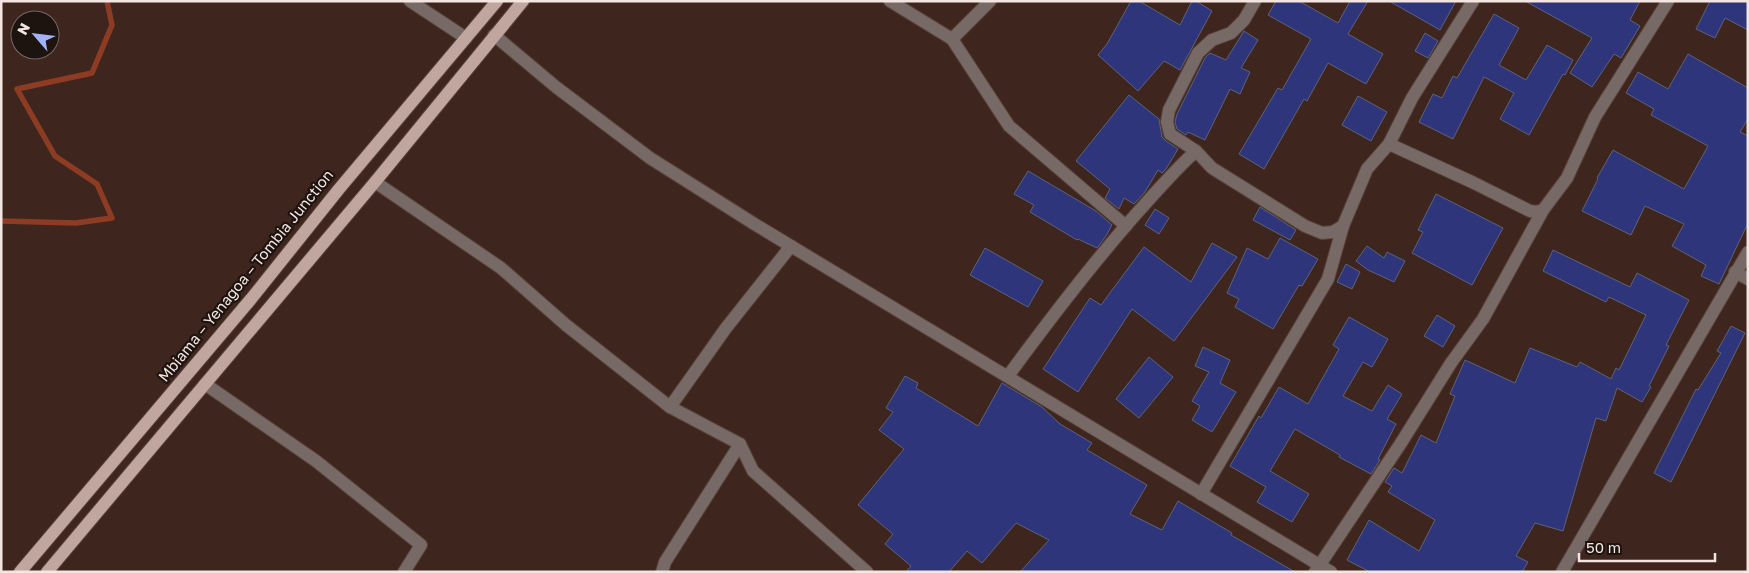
<svg xmlns="http://www.w3.org/2000/svg" width="1749" height="573" font-family="'Golos Text',sans-serif">
<rect width="100%" height="100%" fill="#3e261f"/>
<g fill="none" stroke-linecap="round" stroke-linejoin="round">
<path stroke="#8d3c23" stroke-width="5.5" d="M1 221 76 223 112 218 97 184 55 156 17 89 92 73 112 25 107 1"/>
</g>
<g fill="#2f357b" stroke="#5d6279">
<path d="M1131 1H1139L1180 25 1192 1H1196L1212 11 1180 70 1164 61 1138 91 1098 55 1107 44Z"/>
<path d="M1276 1H1299L1338 23 1350 1H1368L1348 34 1383 54 1366 84 1328 63 1307 101 1304 99 1264 169 1239 154 1278 88 1282 90 1311 39 1268 15Z"/>
<path d="M1389 1H1456L1440 30Z"/>
<path d="M1525 1H1640L1630 20 1640 26 1621 58 1614 54 1592 87 1570 73 1592 38Z"/>
<path d="M1710 1H1748V30L1725 18 1715 38 1696 29Z"/>
<path d="M1494 14 1519 28 1499 65 1526 80 1547 45 1573 60 1565 75 1563 74 1529 135 1500 119 1514 93 1484 77 1453 139 1419 122 1433 94 1442 98 1453 76 1457 78Z"/>
<path d="M1244 31 1258 40 1241 68 1250 72 1240 94 1230 89 1205 140 1188 132 1186 135 1177 129 1175 122 1177 114 1205 58 1210 53 1226 60Z"/>
<path d="M1425 33 1438 41 1428 58 1415 51Z"/>
<path d="M1688 54 1748 88V119L1740 132 1748 136V223L1719 284 1701 276 1706 265 1672 246 1684 224 1645 206 1631 235 1582 211 1598 179 1597 178 1613 150 1684 189 1708 146 1651 115 1654 109 1626 93 1638 72 1668 89Z"/>
<path d="M1129 95 1159 119 1162 137 1166 141 1178 149 1166 169 1162 173 1158 170 1145 192 1134 204 1124 198 1119 209 1105 198 1110 189 1076 161Z"/>
<path d="M1358 96 1387 112 1371 141 1342 125Z"/>
<path d="M1028 171 1096 211 1112 225 1106 236 1097 248 1078 239 1077 240 1030 212 1034 205 1014 194Z"/>
<path d="M1436 194 1503 228 1472 285 1412 253 1423 232 1418 230Z"/>
<path d="M1260 207 1296 230 1290 240 1253 220Z"/>
<path d="M1155 209 1169 218 1159 234 1145 225Z"/>
<path d="M1280 238 1318 259 1302 286 1299 285 1273 329 1235 307 1239 299 1227 293 1247 248 1268 259Z"/>
<path d="M1212 243 1237 257 1174 341 1132 309 1078 392 1043 369 1090 298 1101 305 1144 247 1191 282Z"/>
<path d="M1367 246 1384 258 1387 252 1405 261 1394 282 1368 270 1356 261Z"/>
<path d="M985 248 1043 281 1028 307 970 275Z"/>
<path d="M1553 250 1630 287 1637 273 1689 300 1666 345 1669 346 1649 386 1651 387 1642 402 1617 388 1606 421 1596 418 1563 531 1535 523 1516 556 1528 562 1522 572H1370L1347 560 1369 520 1419 551 1435 520 1388 492 1392 486 1385 482 1394 468 1402 473 1421 435 1436 443 1455 396 1450 394 1465 360 1515 383 1530 348 1577 367 1580 362 1611 379 1616 368 1619 370 1646 315 1609 297 1606 302 1543 271Z"/>
<path d="M1346 264 1360 272 1352 289 1337 282Z"/>
<path d="M1437 315 1455 326 1443 347 1424 336Z"/>
<path d="M1349 317 1388 339 1372 367 1363 362 1343 396 1372 411 1388 385 1402 394 1387 419 1396 424 1378 459 1380 460 1371 474 1339 457 1340 455 1295 429 1270 471 1309 494 1292 522 1257 502 1266 487 1230 466 1259 416 1261 418 1279 387 1308 404 1339 349 1333 345Z"/>
<path d="M1731 326 1745 333 1671 482 1654 473 1696 389 1698 390 1721 353 1717 351Z"/>
<path d="M1203 347 1230 360 1220 383 1236 392 1212 432 1192 420 1200 406 1192 401 1209 372 1195 366Z"/>
<path d="M1149 357 1173 377 1139 418 1116 399Z"/>
<path d="M905 376 918 383 916 388 978 426 1002 383 1042 407 1060 424 1092 443 1087 450 1147 485 1130 514 1162 530 1178 501 1232 533 1231 535 1295 572H1020L1049 540 1016 523 982 563 967 551 949 572H906L911 566 885 544 893 534 858 505 904 449 879 430 893 412 886 408Z"/>
</g>
<g fill="none" stroke-linecap="round" stroke-linejoin="round">
<defs>
<g id="minor">
<path d="M410 1 466 38"/>
<path d="M890 1 952 39 1009 126 1126 226"/>
<path d="M494 35 556 87 650 158 756 225 1331 572"/>
<path d="M952 39 990 1"/>
<path d="M1389 144 1472 182 1530 211 1537 212 1543 210 1567 178 1595 117 1668 1"/>
<path d="M1196 151 1170 134 1167 122 1169 110 1198 53 1212 40 1231 33 1244 20 1255 1"/>
<path d="M375 182 501 268 566 325 670 407 740 444 753 471 867 572"/>
<path d="M1735 272 1748 279"/>
<path d="M1008 376C1052 316 1096 258 1146 203 1162 185 1178 167 1196 151L1212 168 1305 226 1322 233 1333 232 1343 226 1367 169 1389 144 1412 98 1473 1"/>
<path d="M205 384 316 461 421 545 404 572"/>
<path d="M670 407 726 328 791 246"/>
<path d="M1201 494 1328 279 1343 226"/>
<path d="M662 572 665 562 740 444"/>
<path d="M1315 572 1401 443 1451 363 1483 319 1543 210"/>
<path d="M1562 572 1748 252"/>
</g>
<g id="major">
<path d="M20 572 251 299 339 189 497 1"/>
<path d="M47 572 375 182 523 1"/>
</g>
</defs>
<use href="#minor" stroke="#58413a" stroke-width="14"/>
<use href="#major" stroke="#58413a" stroke-width="14"/>
<use href="#minor" stroke="#776a66" stroke-width="12"/>
<use href="#major" stroke="#c0a69e" stroke-width="12"/>
</g>
<g text-anchor="middle" stroke-width="4.5" stroke-linejoin="round" paint-order="stroke">
<g font-size="15" fill="#f5e5e0" stroke="#1d130f">
<text transform="translate(246 276) rotate(-51)" y="5">Mbiama – Yenagoa – Tombia Junction</text>
</g>
</g>
<rect width="1749" height="573" fill="none" stroke="#f5e5e0" stroke-width="5"/>
<g transform="translate(35 35) rotate(298)"><circle r="24" fill="#1d130f" stroke="#736763"/>
<path d="M0-4L9 19L0 12L-9 19Z" fill="#a3b2fd"/>
<text y="-8" font-size="14" font-weight="bold" text-anchor="middle" fill="#f5e5e0">N</text>
</g>
<path d="M1579 553v8h136v-8" fill="none" stroke="#f5e5e0" stroke-width="2.5"/>
<text x="1586" y="553" font-size="15" fill="#f5e5e0" stroke="#1d130f" stroke-width="4" paint-order="stroke">50 m</text>
</svg>
